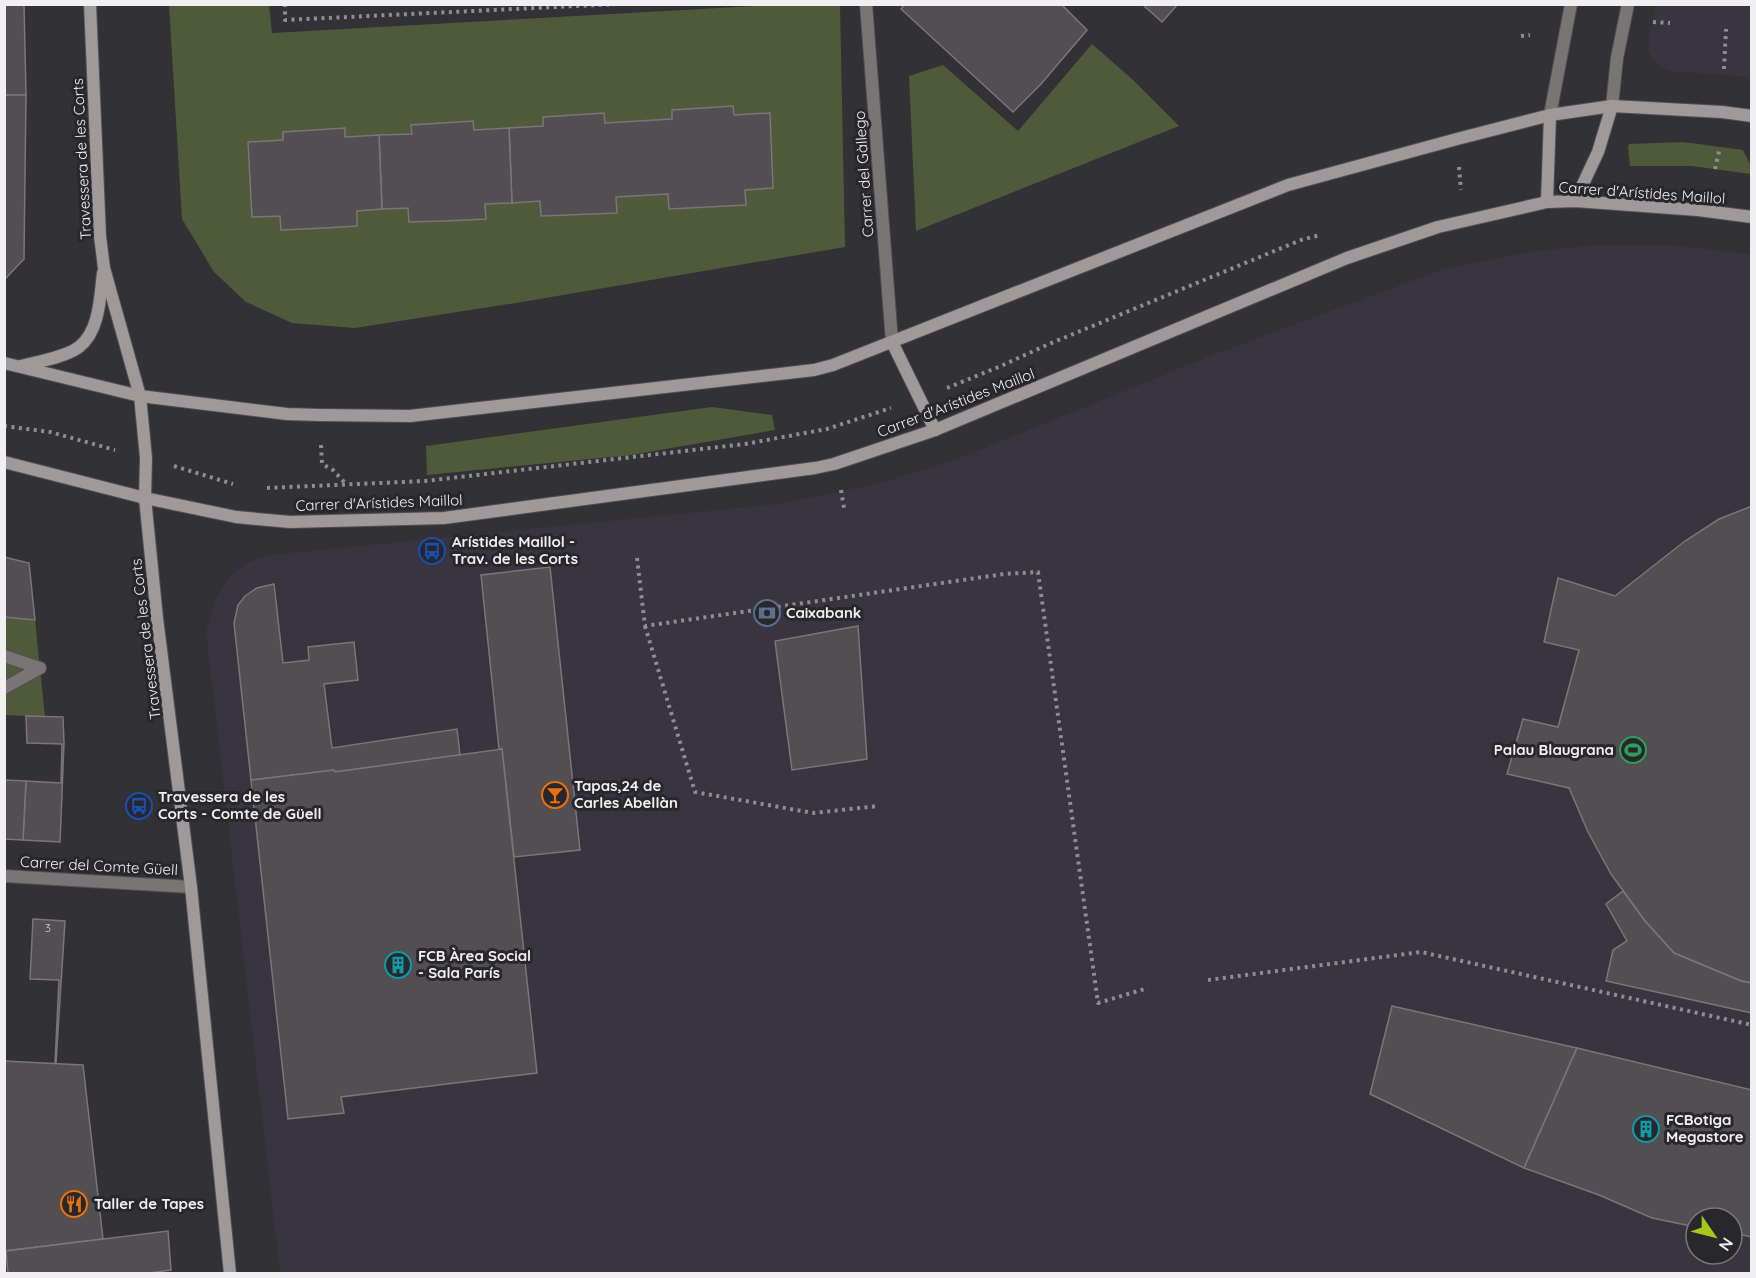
<svg xmlns="http://www.w3.org/2000/svg" width="1756" height="1278" font-family="Quicksand,sans-serif">
<rect width="100%" height="100%" fill="#323135"/>
<g fill="#393540" fill-rule="evenodd">
<path d="M1656 5H1751V77L1669 71 1654 62 1648 51 1649 37Z"/>
<path d="M1597 245H1668L1751 254V1273H280L206 632 215 600 231 575 247 563 270 555 778 504 876 484 955 460 1215 354 1443 269 1535 251ZM1696 1218H1732V1254H1696Z"/>
</g>
<g fill="#4f5a3a">
<path d="M169 5H269L272 33 773 5H840L845 247 522 302 355 328 292 323 246 302 214 272 182 219Z"/>
<path d="M1092 44 1132 79 1179 126 916 231 909 76 943 65 1018 131Z"/>
<path d="M1683 142 1743 150 1751 166V174L1692 166H1630L1628 147 1629 144Z"/>
<path d="M712 407 772 415 775 430 631 455 427 475 426 446Z"/>
<path d="M4 617 35 620 45 717 5 715Z"/>
</g>
<g fill="#534e52" stroke="#7b7579" stroke-width="1.5">
<path d="M4 4H24L26 95H4Z"/>
<path d="M905 4H1061L1087 30 1041 84 1013 112 901 9Z"/>
<path d="M1142 4H1178L1162 22Z"/>
<path d="M4 95H26L24 259 4 280Z"/>
<path d="M733 106 734 115 770 113 773 188 745 190 746 205 669 209 668 194 616 197 617 213 541 216 540 201 512 203 509 128 543 126V117L604 113 605 123 672 119V110Z"/>
<path d="M473 121 474 130 509 128 512 203 485 204 486 219 445 221 409 222 408 208 382 209 379 135 412 134 411 125Z"/>
<path d="M345 128V137L379 135 382 209 357 211V226L325 228 281 230 280 216 252 217 248 142 283 140V132Z"/>
<path d="M1752 506V983L1741 981 1674 953 1645 921 1611 874 1588 832 1569 788 1507 774 1523 719 1558 727 1579 650 1544 642 1558 578 1615 596 1685 541 1719 519Z"/>
<path d="M4 557 29 563 35 620 4 617Z"/>
<path d="M550 567 580 850 514 857 502 749H499L481 575Z"/>
<path d="M274 584 283 663 309 660 308 647 354 642 358 680 324 684 332 748 457 729 460 755 335 772 334 770 251 780 234 623 238 605 245 596 257 588Z"/>
<path d="M858 626 867 759 792 770 775 641Z"/>
<path d="M26 716 63 717 64 743 60 842 23 840 26 781 61 783 62 744 27 743Z"/>
<path d="M502 749 537 1073 341 1097 344 1113 288 1119 251 780 334 770 335 772Z"/>
<path d="M4 780 26 781 23 840 4 839Z"/>
<path d="M1623 891 1645 921 1674 953 1741 981 1752 983V1013L1606 981 1613 950 1627 941 1606 904Z"/>
<path d="M33 919 65 921 56 1063H55L59 980 30 979Z"/>
<path d="M1392 1006 1577 1048 1524 1168 1370 1094Z"/>
<path d="M1577 1048 1752 1090V1237L1732 1233V1218H1696V1227L1652 1218 1599 1195 1524 1168Z"/>
<path d="M4 1061 83 1065 103 1239 4 1251Z"/>
<path d="M168 1231 171 1270 142 1274H8L6 1251Z"/>
</g>
<g fill="none" stroke-linecap="round" stroke-linejoin="round">
<defs>
<g id="street">
<path d="M866 4 892 342"/>
<path d="M1612 106 1617 58 1628 4"/>
<path d="M1550 115 1571 4"/>
<path d="M4 656 40 668 4 688"/>
<path d="M4 876 191 887"/>
</g>
<g id="secondary">
<path d="M90 4 100 236 104 268 140 396 146 458 145 498 157 618 191 887 230 1274"/>
<path d="M1575 201 1598 152 1612 106"/>
<path d="M1547 202 1550 115"/>
<path d="M892 342 935 430"/>
<path d="M4 363 140 396 287 414 319 415 410 416 814 370 833 365 1288 185 1457 139 1550 115 1612 106 1722 112 1752 116"/>
<path d="M21 366C37 362 66 357 79 347 100 331 100 296 103 273"/>
<path d="M4 462 145 498 236 517 290 522 444 518 815 468 834 464 935 430 1347 258 1438 227 1547 202 1575 201 1698 210 1752 217"/>
</g>
</defs>
<use href="#street" stroke="#504f53" stroke-width="14"/>
<use href="#secondary" stroke="#504f53" stroke-width="14"/>
<g stroke="#8e8d91" stroke-width="4" stroke-dasharray="3 4.5" stroke-linecap="butt">
<path d="M285 4V20L618 4"/>
<path d="M1653 22 1670 23"/>
<path d="M1521 36 1530 35"/>
<path d="M1724 69 1726 29"/>
<path d="M1459 167 1461 190"/>
<path d="M1715 169 1720 147"/>
<path d="M947 388 1001 366 1049 344 1301 240 1320 235"/>
<path d="M4 426 50 432 115 450"/>
<path d="M321 445 322 464 333 470 345 483"/>
<path d="M174 466 233 484"/>
<path d="M267 488 425 481 745 444 827 429 891 408"/>
<path d="M841 490 844 508"/>
<path d="M637 558 645 626 1004 574 1038 572 1098 1003 1148 988"/>
<path d="M645 626 695 792 813 813 878 806"/>
<path d="M1208 980 1421 952 1752 1025"/>
</g>
<use href="#street" stroke="#787574" stroke-width="12"/>
<use href="#secondary" stroke="#9f9a99" stroke-width="12"/>
</g>
<defs>
<symbol id="bus-ring" viewBox="-11 -11 22 22"><circle r="9.5" fill="#28272b" stroke="#1a4fb4" stroke-width="1.5"/><path d="M-5-6H5V4H4V6H2V4H-2V6H-4V4H-5ZM-3.5-4V0h7V-4ZM-3.5 1.2v1.5H-2V1.2ZM2 1.2v1.5H3.5V1.2Z" fill="#1a4fb4"/></symbol>
<symbol id="bank-ring" viewBox="-11 -11 22 22"><circle r="9.5" fill="#28272b" stroke="#5c6f8a" stroke-width="1.5"/><path d="M-6-4H6V4H-6ZM0-2.3a2.3 2.3 0 1 0 0 4.6a2.3 2.3 0 1 0 0-4.6Z" fill="#5c6f8a"/></symbol>
<symbol id="stadium-ring" viewBox="-11 -11 22 22"><circle r="9.5" fill="#28272b" stroke="#2e9e5b" stroke-width="1.5"/><path d="M0-5a6.5 5 0 1 0 0 10a6.5 5 0 1 0 0-10ZM-3.5-1.8h7v3.6h-7Z" fill="#2e9e5b"/></symbol>
<symbol id="bar-ring" viewBox="-11 -11 22 22"><circle r="9.5" fill="#28272b" stroke="#e8710a" stroke-width="1.5"/><path d="M-6-5H6L.8 .8V4.5H3.5V6h-7V4.5H-.8V.8Z" fill="#e8710a"/></symbol>
<symbol id="building-ring" viewBox="-11 -11 22 22"><circle r="9.5" fill="#28272b" stroke="#0f9aa8" stroke-width="1.5"/><path d="M-4-6H4V6H1V3H-1V6H-4ZM-2.5-4.3h1.7v1.8h-1.7ZM.8-4.3h1.7v1.8H.8ZM-2.5-1h1.7V.8h-1.7ZM.8-1h1.7V.8H.8Z" fill="#0f9aa8"/></symbol>
<symbol id="restaurant-ring" viewBox="-11 -11 22 22"><circle r="9.5" fill="#28272b" stroke="#e8710a" stroke-width="1.5"/><path d="M-5-6h1v4h1v-4h1v4h1v-4h1v5L-1.5 .5V6h-2V.5L-5-1ZM5-6V6H3V1.5H1.5Q1.5-4 5-6Z" fill="#e8710a"/></symbol>
</defs>
<g fill-rule="evenodd">
<use href="#bus-ring" x="417" y="536" width="30" height="30"/>
<use href="#bank-ring" x="752" y="598" width="30" height="30"/>
<use href="#stadium-ring" x="1618" y="735" width="30" height="30"/>
<use href="#bar-ring" x="540" y="780" width="30" height="30"/>
<use href="#bus-ring" x="124" y="791" width="30" height="30"/>
<use href="#building-ring" x="383" y="950" width="30" height="30"/>
<use href="#building-ring" x="1631" y="1114" width="30" height="30"/>
<use href="#restaurant-ring" x="59" y="1189" width="30" height="30"/>
</g>
<g text-anchor="middle" stroke-width="6" stroke-linejoin="round" paint-order="stroke">
<g font-size="12" fill="#c9c7ca">
<text x="48" y="932">3</text>
</g>
<g font-size="15" fill="#f0eff2" stroke="#28272b">
<text transform="translate(82 159) rotate(-93)" y="5">Travessera de les Corts</text>
<text transform="translate(864 174) rotate(-94)" y="5">Carrer del Gàllego</text>
<text transform="translate(1642 193) rotate(4)" y="5">Carrer d'Arístides Maillol</text>
<text transform="translate(956 403) rotate(-21)" y="5">Carrer d'Arístides Maillol</text>
<text transform="translate(379 503) rotate(-2)" y="5">Carrer d'Arístides Maillol</text>
<text transform="translate(146 639) rotate(-97)" y="5">Travessera de les Corts</text>
<text transform="translate(99 866) rotate(3)" y="5">Carrer del Comte Güell</text>
</g>
<g font-size="15" font-weight="bold" fill="#f0eff2" stroke="#28272b" text-anchor="start">
<text x="452" y="547">Arístides Maillol -<tspan x="452" dy="17">Trav. de les Corts</tspan></text>
<text x="786" y="618">Caixabank</text>
<text x="1614" y="755" text-anchor="end">Palau Blaugrana</text>
<text x="574" y="791">Tapas,24 de<tspan x="574" dy="17">Carles Abellàn</tspan></text>
<text x="158" y="802">Travessera de les<tspan x="158" dy="17">Corts - Comte de Güell</tspan></text>
<text x="418" y="961">FCB Àrea Social<tspan x="418" dy="17">- Sala París</tspan></text>
<text x="1666" y="1125">FCBotiga<tspan x="1666" dy="17">Megastore</tspan></text>
<text x="94" y="1209">Taller de Tapes</text>
</g>
</g>
<rect width="1756" height="1278" fill="none" stroke="#f0eff2" stroke-width="12"/>
<g transform="translate(1714 1236) rotate(125)"><circle r="28" fill="#28272b" stroke="#78777b" stroke-width="1.5"/>
<path d="M0-4.5L10 22L0 15L-10 22Z" fill="#a8c71c"/>
<text y="-9" font-size="16" font-weight="bold" text-anchor="middle" fill="#f0eff2">N</text>
</g>
</svg>
